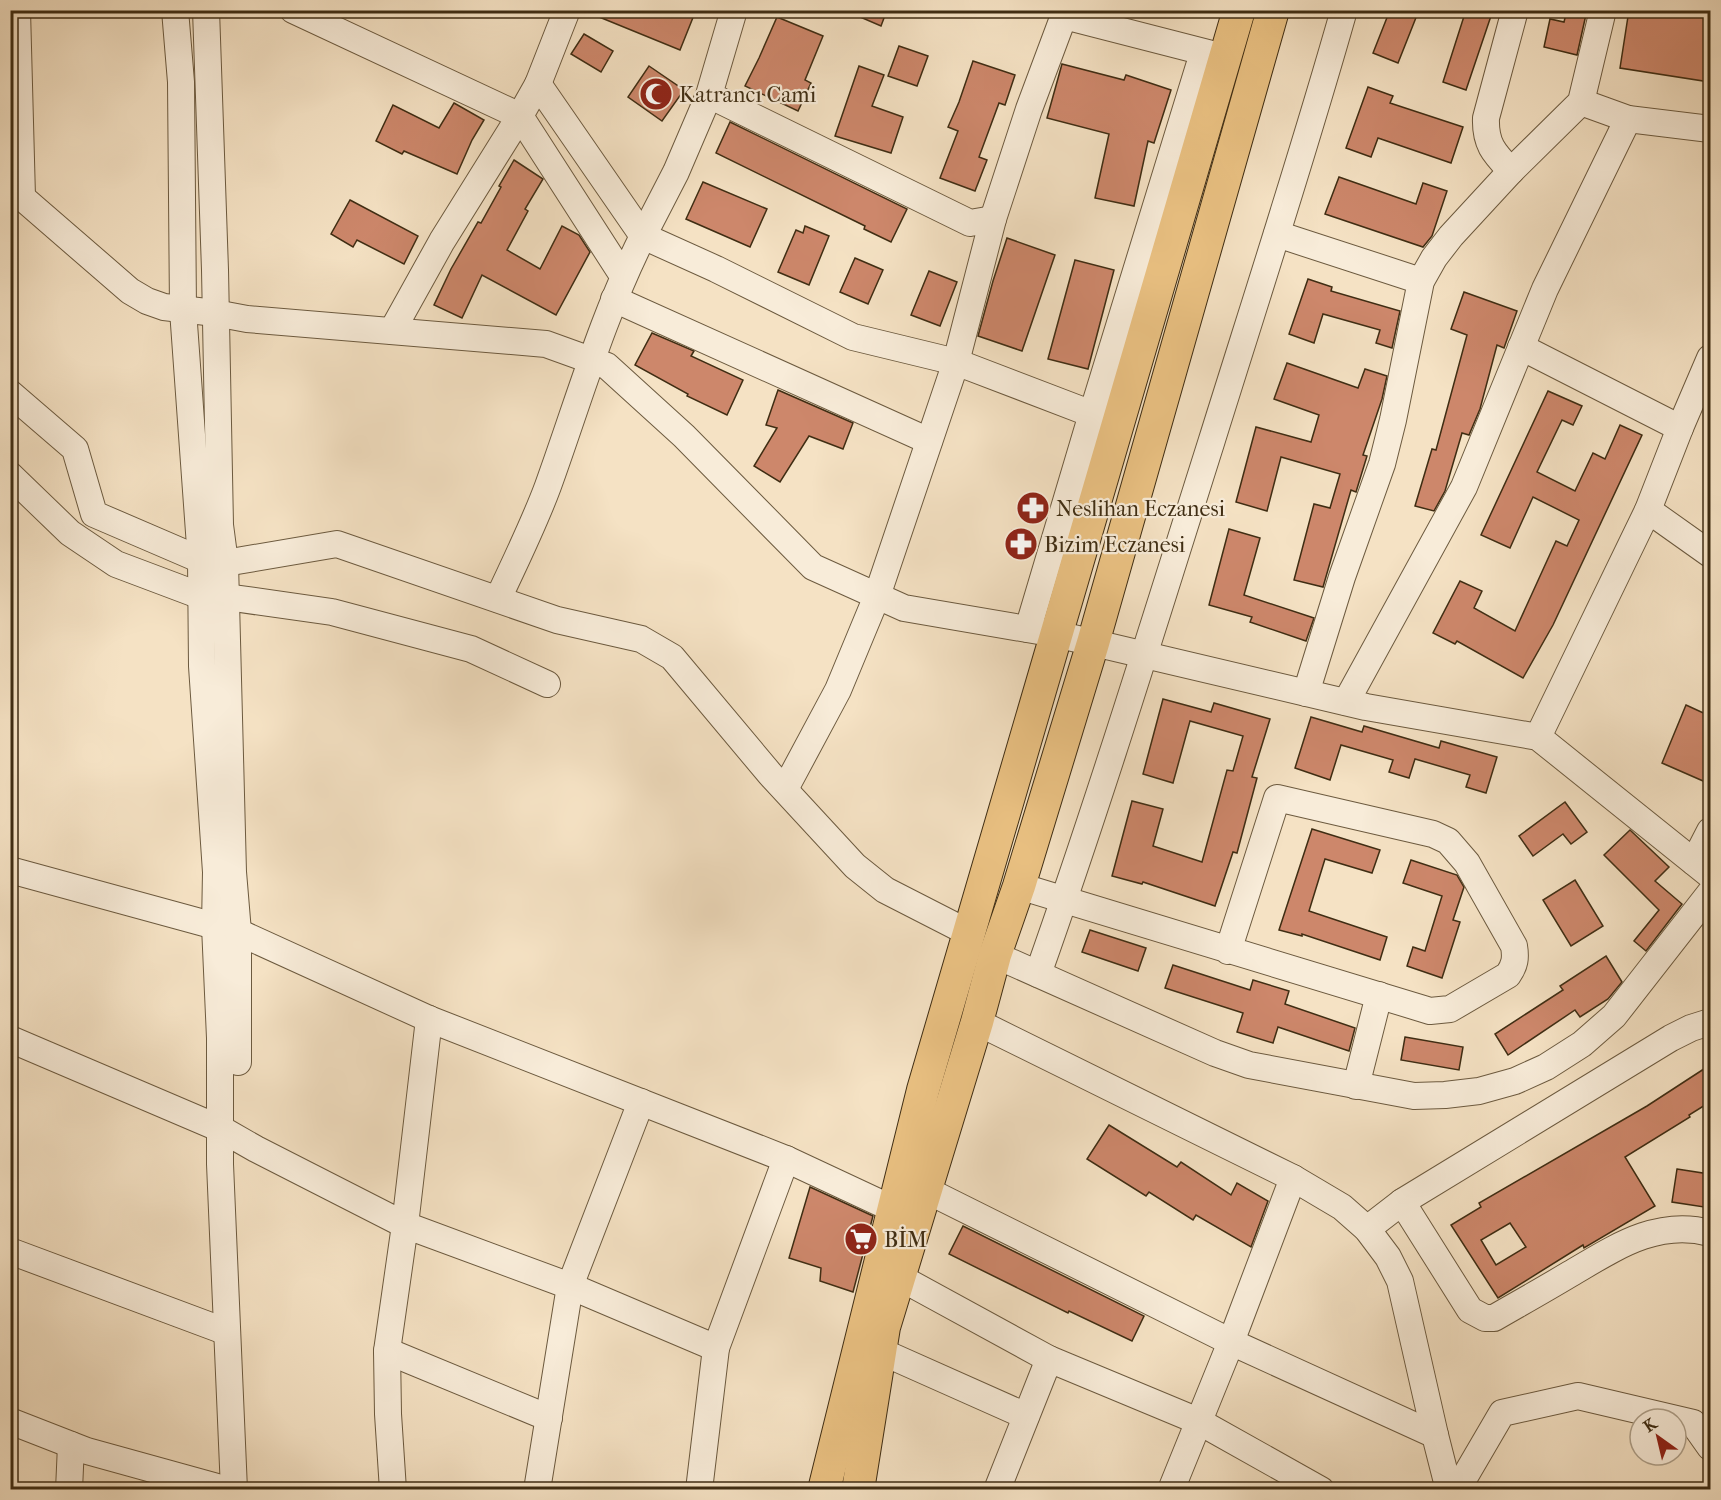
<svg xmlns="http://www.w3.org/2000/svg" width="1721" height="1500" font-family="'IM FELL French Canon',serif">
<rect width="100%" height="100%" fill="#f5e2c4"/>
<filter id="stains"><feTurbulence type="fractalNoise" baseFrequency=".00333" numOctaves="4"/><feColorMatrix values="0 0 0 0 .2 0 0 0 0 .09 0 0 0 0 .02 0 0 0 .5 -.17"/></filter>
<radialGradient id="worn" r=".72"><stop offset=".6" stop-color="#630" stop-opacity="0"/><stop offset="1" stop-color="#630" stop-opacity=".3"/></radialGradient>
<g fill="#cd876b" stroke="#3f2d13" stroke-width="1.5" fill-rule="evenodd">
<path d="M582 10H696L680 50Z"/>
<path d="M844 10H887L881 26Z"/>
<path d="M1390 10H1419L1398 63 1373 53Z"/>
<path d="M1466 10H1493L1466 90 1443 82Z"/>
<path d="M1567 10H1587L1577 55 1544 47 1550 19 1564 22Z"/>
<path d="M1629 10H1710V82L1620 68Z"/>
<path d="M777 17 823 36 805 80 811 83 798 111 745 86 759 58Z"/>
<path d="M584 34 613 51 601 72 571 54Z"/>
<path d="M899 46 928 56 917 86 888 76Z"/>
<path d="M973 61 1015 75 1005 105 999 103 979 157 987 160 975 191 940 178 958 131 948 127 959 102Z"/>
<path d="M1062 64 1124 80 1126 75 1171 90 1154 143 1148 141 1134 206 1095 198 1109 134 1047 118Z"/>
<path d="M649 66 684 90 662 121 628 97Z"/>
<path d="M859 66 884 75 872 106 903 117 891 153 835 136Z"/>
<path d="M1368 87 1393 96 1390 103 1463 127 1451 163 1378 138 1371 157 1346 148Z"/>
<path d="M454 103 484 120 472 140 457 174 404 151 402 154 376 141 393 105 439 128Z"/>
<path d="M730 122 907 209 891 242 864 229 865 226 716 153Z"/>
<path d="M514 160 543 179 525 209 528 211 507 250 540 269 562 226 579 235 590 252 556 315 482 275 462 318 434 305 451 269 478 222 481 223 501 187 499 186Z"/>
<path d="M1339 177 1416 204 1423 183 1447 191 1432 236 1423 247 1325 214Z"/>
<path d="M703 182 767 209 750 247 686 219Z"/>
<path d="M350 200 418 236 404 264 357 240 353 247 331 234Z"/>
<path d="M805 226 829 236 809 285 778 272 796 230 803 233Z"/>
<path d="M1007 238 1055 255 1022 351 978 336 993 281Z"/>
<path d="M855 258 883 270 868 304 840 292Z"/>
<path d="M1075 260 1114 270 1088 369 1048 359Z"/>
<path d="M929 271 957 282 940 326 911 315Z"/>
<path d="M1308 279 1332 287 1331 291 1400 311 1392 348 1376 343 1380 330 1323 314 1314 343 1289 334Z"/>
<path d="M1464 292 1517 311 1504 348 1497 345 1480 409 1469 435 1462 433 1445 491 1434 511 1415 506 1432 449 1436 450 1467 335 1451 329Z"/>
<path d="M652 333 694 351 691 356 743 380 727 415 687 396 688 394 635 365Z"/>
<path d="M1287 363 1358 388 1365 369 1387 376 1382 399 1363 455 1367 456 1356 492 1351 490 1323 587 1294 580 1314 504 1330 508 1340 474 1281 457 1267 511 1236 502 1256 427 1311 442 1319 415 1274 399Z"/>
<path d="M778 390 853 423 843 449 809 436 780 482 754 466 777 428 766 425Z"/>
<path d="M1548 391 1582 406 1573 425 1562 420 1537 472 1575 491 1593 453 1605 459 1620 425 1642 435 1553 625 1523 678 1457 641 1455 644 1433 633 1460 581 1482 591 1474 608 1515 631 1556 541 1567 546 1579 520 1533 497 1510 548 1481 535Z"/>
<path d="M1229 529 1260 538 1244 595 1314 618 1306 641 1250 622 1252 617 1209 605Z"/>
<path d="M1163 699 1211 712 1214 703 1270 719 1252 777 1257 778 1237 853 1233 852 1215 906 1143 882 1142 884 1112 876 1132 801 1163 809 1153 846 1202 862 1227 770 1233 771 1243 736 1190 721 1173 783 1143 774Z"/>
<path d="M1686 705 1710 716V784L1662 763Z"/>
<path d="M1311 717 1362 732 1364 726 1439 748 1441 741 1497 757 1486 793 1466 787 1470 775 1415 759 1409 778 1389 772 1393 760 1341 745 1330 780 1295 768Z"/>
<path d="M1565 802 1587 832 1571 844 1563 834 1533 856 1519 836Z"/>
<path d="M1312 829 1380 850 1372 873 1325 859 1309 911 1387 937 1380 960 1302 934V936L1279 930Z"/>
<path d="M1630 830 1669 867 1655 881 1682 904 1646 951 1634 941 1659 910 1604 855Z"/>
<path d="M1411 860 1457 875 1464 887 1453 920 1460 922 1442 978 1407 966 1413 947 1425 951 1442 896 1403 883Z"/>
<path d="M1575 880 1603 926 1571 946 1543 900Z"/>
<path d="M1090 930 1146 948 1138 971 1082 952Z"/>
<path d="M1606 956 1622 982 1608 999 1580 1017 1575 1010 1508 1055 1495 1034 1563 990 1560 986Z"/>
<path d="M1173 965 1250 990 1253 980 1289 991 1285 1004 1355 1028 1349 1051 1278 1027 1273 1043 1237 1032 1243 1013 1165 988Z"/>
<path d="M1405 1037 1463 1047 1459 1070 1401 1060Z"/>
<path d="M1710 1065V1102L1689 1115 1690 1117 1625 1157 1655 1206 1584 1248 1583 1245 1498 1298 1451 1225 1481 1207 1479 1203 1647 1106ZM1510 1223 1526 1247 1496 1265 1481 1240Z"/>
<path d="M1109 1125 1177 1167 1181 1162 1231 1195 1237 1183 1268 1201 1251 1247 1196 1215 1193 1220 1149 1192 1146 1196 1087 1159Z"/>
<path d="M1677 1169 1709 1174 1704 1207 1672 1202Z"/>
<path d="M810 1187 873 1216 853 1292 820 1281 821 1268 789 1258Z"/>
<path d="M963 1226 1144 1316 1132 1341 1069 1311 1068 1313 949 1254Z"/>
</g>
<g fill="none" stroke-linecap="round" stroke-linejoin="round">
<defs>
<g id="minor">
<path d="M17 10 22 197"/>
<path d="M175 10 181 82 183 310 201 560 202 666 216 872 215 926 220 1038V1164L234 1490"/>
<path d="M206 10 215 270 220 525 225 563 233 872 238 932V1062"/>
<path d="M293 10 520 116 442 241 392 331"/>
<path d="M538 84 567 10"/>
<path d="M709 95 970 223 993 219 956 362 853 337 716 269 643 236 676 172 709 95 734 10"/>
<path d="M1581 102 1628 119 1710 129"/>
<path d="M1511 171C1494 153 1485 144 1486 118L1515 10"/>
<path d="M10 187 130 291 147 301 164 307 215 313 247 319 546 344 607 366 684 436 813 567 904 608 1056 634 1366 707 1538 737 1710 875"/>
<path d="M993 219 1029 109 1066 10"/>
<path d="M1277 234 1421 281"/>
<path d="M614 299 929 441"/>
<path d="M1521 347 1680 428"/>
<path d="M10 393 75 449 94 514 201 560 225 563 337 544 557 620 641 639 672 657 770 774 855 866 885 890 969 933"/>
<path d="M10 475 70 533 116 564 201 596 226 597 332 612 471 649 547 684"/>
<path d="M1648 510 1710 554"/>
<path d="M498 599C515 562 534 524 548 486 579 400 602 318 643 236L538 84 520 116 623 276"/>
<path d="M1028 629 1092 414 1110 417"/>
<path d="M1306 693 1342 577 1382 464 1393 420 1421 281 1434 258 1451 236 1511 171 1581 102 1603 10"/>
<path d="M1346 702 1464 487 1545 289 1628 119"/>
<path d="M1538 737 1648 510 1680 428 1710 358"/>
<path d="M785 789 838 690 877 596 956 362 1092 414 1199 66 1212 54 1064 16"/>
<path d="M1694 862 1710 831"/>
<path d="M10 870 215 926"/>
<path d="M1019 886 1430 1011 1450 1009 1508 975C1515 965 1516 958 1514 946L1467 863 1448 841 1433 834 1277 798 1228 951"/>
<path d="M238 932 429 1019 786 1159 893 1209"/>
<path d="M995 955 1215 1053 1249 1065 1414 1096 1445 1095 1479 1091 1515 1081 1546 1067 1582 1044 1614 1016 1710 893"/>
<path d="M1038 974C1100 799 1155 620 1211 443 1256 299 1303 155 1344 10"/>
<path d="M10 1039 221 1129 256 1149 405 1225 429 1019"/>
<path d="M1356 1086 1379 995"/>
<path d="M1293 1178 1342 1207 1367 1229 1388 1257 1400 1281 1435 1435"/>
<path d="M926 1190 1231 1342 1293 1178 977 1022"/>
<path d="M1402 1202 1671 1038 1691 1028 1710 1022"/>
<path d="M1367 1229 1402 1202 1470 1310 1485 1318H1494C1520 1303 1545 1289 1570 1274 1613 1249 1657 1218 1710 1233"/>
<path d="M10 1251 227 1332"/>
<path d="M899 1277 1049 1359"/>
<path d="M387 1351 549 1418"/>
<path d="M880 1351 1026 1416"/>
<path d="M10 1421 87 1451 228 1490"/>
<path d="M69 1490 71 1445"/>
<path d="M393 1490 388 1414 387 1351 405 1225 570 1286 641 1102"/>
<path d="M537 1490 570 1286 716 1348 786 1159"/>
<path d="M699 1490 716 1348"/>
<path d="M997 1490 1049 1359 1198 1421 1321 1490"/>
<path d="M1171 1490 1231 1342 1435 1435 1449 1490"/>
<path d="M1457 1490 1502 1413 1578 1396 1693 1423 1710 1447"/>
</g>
<g id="major">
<path d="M824 1490 923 1090 1239 10"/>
<path d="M858 1490 884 1327 977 1022 995 955 1019 886 1093 643 1273 10"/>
</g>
</defs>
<use href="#minor" stroke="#6c5a3f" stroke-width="28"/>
<use href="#major" stroke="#3f2d13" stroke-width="34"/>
<use href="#minor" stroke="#f8ecd9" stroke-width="26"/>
<use href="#major" stroke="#eac182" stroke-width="32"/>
</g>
<defs>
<symbol id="mosque-disc" viewBox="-11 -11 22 22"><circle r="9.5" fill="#8f2418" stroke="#f8ecd9"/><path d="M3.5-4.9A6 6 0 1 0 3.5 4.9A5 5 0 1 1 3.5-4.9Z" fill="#fff"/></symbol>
<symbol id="pharmacy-disc" viewBox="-11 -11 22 22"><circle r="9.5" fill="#8f2418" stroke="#f8ecd9"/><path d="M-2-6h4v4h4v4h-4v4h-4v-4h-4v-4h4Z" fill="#fff"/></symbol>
<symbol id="supermarket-disc" viewBox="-11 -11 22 22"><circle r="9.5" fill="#8f2418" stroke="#f8ecd9"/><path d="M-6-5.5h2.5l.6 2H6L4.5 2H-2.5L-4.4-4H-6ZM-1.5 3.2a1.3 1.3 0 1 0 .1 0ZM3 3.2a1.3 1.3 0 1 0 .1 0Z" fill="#fff"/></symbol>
</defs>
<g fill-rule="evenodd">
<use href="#mosque-disc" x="637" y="75" width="38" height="38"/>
<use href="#pharmacy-disc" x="1014" y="489" width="38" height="38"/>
<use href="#pharmacy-disc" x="1002" y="525" width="38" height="38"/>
<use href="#supermarket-disc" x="842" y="1220" width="38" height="38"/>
</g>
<g text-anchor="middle" stroke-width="4.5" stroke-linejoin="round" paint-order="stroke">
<g font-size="22" fill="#3f2d13" stroke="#f8ecd9" text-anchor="start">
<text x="679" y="102">Katrancı Cami</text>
<text x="1056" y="516">Neslihan Eczanesi</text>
<text x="1044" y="552">Bizim Eczanesi</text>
<text x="884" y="1247">BİM</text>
</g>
</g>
<rect width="1721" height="1500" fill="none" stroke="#f5e2c4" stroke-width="36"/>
<rect x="12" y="12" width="1697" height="1476" fill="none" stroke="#3f2d13" stroke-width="3"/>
<rect x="18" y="18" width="1685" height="1464" fill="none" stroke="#3f2d13" stroke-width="1.5"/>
<g transform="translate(1658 1437) rotate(326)"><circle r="28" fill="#f8ecd9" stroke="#aea08a" stroke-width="1.5"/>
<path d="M0-4.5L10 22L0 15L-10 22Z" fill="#8f2418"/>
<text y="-9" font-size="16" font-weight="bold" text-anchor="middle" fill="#3f2d13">K</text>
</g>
<rect width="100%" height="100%" filter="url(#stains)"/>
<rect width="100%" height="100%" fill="url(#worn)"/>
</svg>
